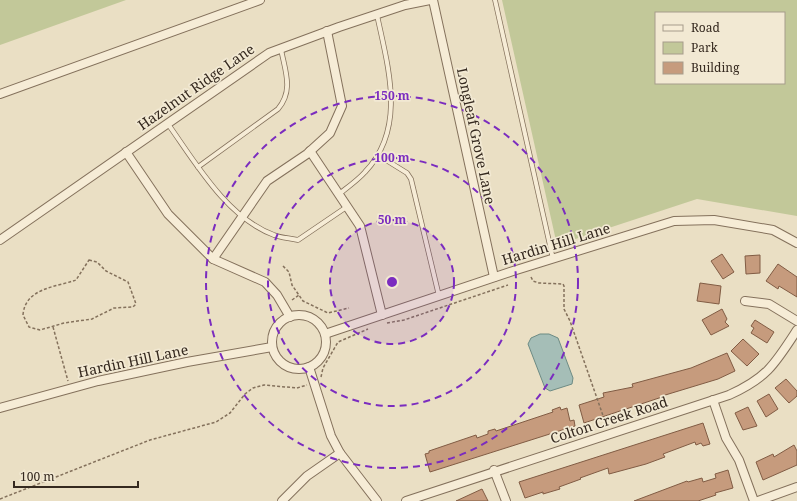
<svg xmlns="http://www.w3.org/2000/svg" width="797" height="501" font-family="'Noto Serif',serif">
<rect width="100%" height="100%" fill="#eadfc4"/>
<g fill="#c2c899" fill-rule="evenodd">
<path d="M0 0H126L0 45Z"/>
<path d="M502 0H797V216L697 199 557 245ZM656 13H784V83H656Z"/>
</g>
<path fill="#a5beb7" stroke="#6d8b84" d="M540 334H549L558 338 573 378 572 384 550 391 545 388 528 344 531 338Z"/>
<g fill="#c69b7d" stroke="#815c44">
<path d="M722 254 734 272 723 279 711 261Z"/>
<path d="M760 255V273L746 274 745 256Z"/>
<path d="M778 264 797 277V297L779 286 778 289 766 281Z"/>
<path d="M700 283 721 286 719 304 697 301Z"/>
<path d="M722 309 727 319 725 322 729 326 711 335 702 320Z"/>
<path d="M755 320 774 332 767 343 751 333 754 328 751 326Z"/>
<path d="M743 339 759 354 747 366 731 351Z"/>
<path d="M727 353 735 371 718 379 662 396V397L584 423 579 405 604 397 603 393 633 387 632 384 691 368Z"/>
<path d="M786 379 797 391V396L789 403 775 388Z"/>
<path d="M769 394 778 409 766 417 757 401Z"/>
<path d="M560 407 561 410 567 408 570 421 574 420 575 426 430 472 425 454 429 453V451L476 435 477 438 488 434V431L495 429 496 431 553 412 552 410Z"/>
<path d="M748 407 757 426 743 430 735 413Z"/>
<path d="M703 423 710 444 703 446 701 443 696 445 695 442 663 454 665 457 646 464 609 474 608 468 580 478 581 479 559 487 560 489 543 494V492L525 498 519 482Z"/>
<path d="M794 445 797 451V465L763 480 756 462 773 454 774 457Z"/>
<path d="M728 470 733 488 715 493 716 495 698 501H634L687 481 688 482 702 478 703 482 716 478 715 474Z"/>
<path d="M482 489 488 501H456Z"/>
</g>
<g fill="none" stroke-linecap="round" stroke-linejoin="round">
<defs>
<g id="lane">
<path d="M495 0 553 259"/>
<path d="M168 124C195 162 227 218 274 235 281 238 290 238 298 240L348 206"/>
<path d="M378 155 407 173 411 179 439 296"/>
<path d="M198 167 278 109C294 90 285 71 281 49"/>
<path d="M339 194C348 187 358 180 365 172 407 128 388 67 377 15"/>
</g>
<g id="street">
<path d="M433 0 494 277"/>
<path d="M0 94 260 0"/>
<path d="M310 151 360 226 382 315"/>
<path d="M126 152 168 214 213 259 265 282 277 295 290 317"/>
<path d="M0 240 269 53 339 27 405 5 430 0"/>
<path d="M213 259 267 181 307 154 330 133 342 106 327 31"/>
<path d="M745 301 769 304 797 321"/>
<circle cx="299" cy="342" r="27"/>
<path d="M325 334 513 271 674 221 714 220 773 230 797 243"/>
<path d="M309 367 331 436 340 453 377 501"/>
<path d="M713 400 726 438 739 460 754 501"/>
<path d="M0 408 98 381 187 362 272 347"/>
<path d="M494 470 506 501"/>
<path d="M282 501 307 476 340 453"/>
<path d="M406 501 729 395C767 378 775 364 797 330"/>
<path d="M758 501 797 487"/>
</g>
</defs>
<use href="#lane" stroke="#84715c" stroke-width="5.5"/>
<use href="#street" stroke="#84715c" stroke-width="10"/>
<g stroke="#84715c" stroke-width="1.5" stroke-dasharray="3 2" stroke-linecap="butt">
<path d="M89 260 97 262 106 271 128 282 136 304 133 307 114 308 92 319 64 323 40 330 29 327 23 315C25 288 56 287 76 280Z"/>
<path d="M283 266 289 272 292 285 303 301 328 313 349 308"/>
<path d="M531 277 533 281 539 283 563 284 564 286V309L570 321 607 427"/>
<path d="M292 300 299 295"/>
<path d="M387 323 404 320 508 285"/>
<path d="M53 327 68 381"/>
<path d="M321 377 323 368 338 342 368 329"/>
<path d="M0 499 150 440 216 422 230 413 245 394 253 388 264 385 297 388 307 385"/>
</g>
<use href="#lane" stroke="#f6ecd6" stroke-width="4"/>
<use href="#street" stroke="#f6ecd6" stroke-width="8"/>
</g>
<circle cx="392" cy="282" r="62" fill="#7b2cbf" fill-opacity=".12"/>
<g fill="none" stroke="#7b2cbf" stroke-width="2" stroke-dasharray="7 5">
<circle cx="392" cy="282" r="62"/>
<circle cx="392" cy="282" r="124"/>
<circle cx="392" cy="282" r="186"/>
</g>
<g text-anchor="middle" stroke-width="3.5" stroke-linejoin="round" paint-order="stroke">
<g font-size="14" fill="#35291f" stroke="#f2e9d3">
<text transform="translate(196 87) rotate(-35)" y="5">Hazelnut Ridge Lane</text>
<text transform="translate(476 136) rotate(78)" y="5">Longleaf Grove Lane</text>
<text transform="translate(556 244) rotate(-17)" y="5">Hardin Hill Lane</text>
<text transform="translate(133 361) rotate(-12)" y="5">Hardin Hill Lane</text>
<text transform="translate(609 420) rotate(-18)" y="5">Colton Creek Road</text>
</g>
</g>
<circle cx="392" cy="282" r="6" fill="#7b2cbf" stroke="#f2e9d3" stroke-width="2"/>
<g font-size="12" text-anchor="middle" font-weight="bold" fill="#7b2cbf" stroke="#f2e9d3" stroke-width="3.5" stroke-linejoin="round" paint-order="stroke">
<text x="392" y="100">150 m</text>
<text x="392" y="162">100 m</text>
<text x="392" y="224">50 m</text>
</g>
<rect x="655" y="12" width="130" height="72" fill="#f2e9d3" stroke="#a69c8b"/>
<rect x="663" y="25" width="20" height="6" fill="#f6ecd6" stroke="#a69c8b"/>
<text x="691" y="32" font-size="12" fill="#35291f">Road</text>
<rect x="663" y="42" width="20" height="12" fill="#c2c899" stroke="#a69c8b"/>
<text x="691" y="52" font-size="12" fill="#35291f">Park</text>
<rect x="663" y="62" width="20" height="12" fill="#c69b7d" stroke="#a69c8b"/>
<text x="691" y="72" font-size="12" fill="#35291f">Building</text>
<path d="M14 481v6h124v-6" fill="none" stroke="#35291f" stroke-width="2"/>
<text x="20" y="481" font-size="12" fill="#35291f" stroke="#f2e9d3" stroke-width="3" paint-order="stroke">100 m</text>
</svg>
